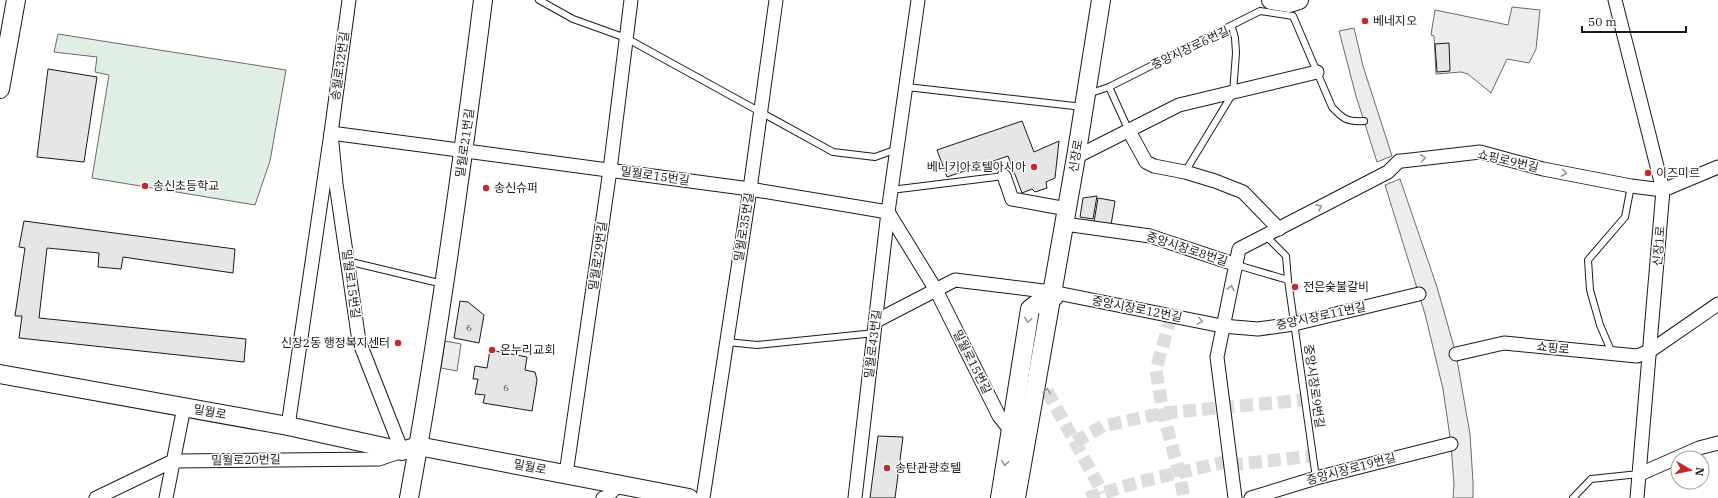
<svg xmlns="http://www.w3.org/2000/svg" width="1718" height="498" font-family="'IBM Plex Serif','Noto Sans KR',serif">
<rect width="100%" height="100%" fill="#fff"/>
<path fill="#e0efe3" stroke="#6a6a6a" d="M58 34 286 70 270 161 255 205 92 178 109 75 95 72 97 57 54 52Z"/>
<g fill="#ededed" stroke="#6a6a6a">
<path d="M1512 7 1540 10 1536 49 1529 63 1507 59 1491 93 1468 74 1461 72 1436 74 1434 36 1431 35 1435 10 1508 25Z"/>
<path d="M1354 28 1363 66 1392 156 1377 162 1356 96 1339 31Z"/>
<path d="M1400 179 1437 287 1456 354 1470 434 1473 482V498H1453L1454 485 1451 444 1443 389 1425 314 1385 185Z"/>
<path d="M445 341 461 344 457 371 441 368Z"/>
</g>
<g fill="#e6e6e6" stroke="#1a1a1a">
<path d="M1449 43 1450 71 1437 72 1435 44Z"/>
<path d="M48 69 97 77 84 162 37 157Z"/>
<path d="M1022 121 1034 152 1059 141 1055 178 1046 182 1047 188 1035 192 1032 189 1022 193 1008 156 947 177 937 150Z"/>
<path d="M1097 196 1093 219 1080 217 1083 198Z"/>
<path d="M1098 198 1115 201 1111 225 1094 222Z"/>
<path d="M24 221 235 249 233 273 123 257 121 269 98 267 99 253 47 248 39 318 246 339 244 362 19 338 22 316H15L25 248 19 247Z"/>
<path d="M460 301 468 302 484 315 479 343 454 338Z"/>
<path d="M490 350 527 357 525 370 535 372 537 380 532 411 483 403 485 395 475 394 478 379H473L475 366 487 368Z"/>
<path d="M878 436 903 437 895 498H870Z"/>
</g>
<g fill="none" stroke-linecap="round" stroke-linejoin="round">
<g stroke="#ddd" stroke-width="13" stroke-dasharray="13 6" stroke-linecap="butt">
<path d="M1171 316 1156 370 1163 413 1179 472 1184 498"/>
<path d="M1047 391 1103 493"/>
<path d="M1075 442 1103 426 1163 413 1304 400"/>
<path d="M1230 465 1313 456"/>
<path d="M1087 498 1139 482 1229 461"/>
</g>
<defs>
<g id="lane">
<path d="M539 0 573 19 626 38 833 152 875 157 897 149"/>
<path d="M907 87 1083 107"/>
<path d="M1109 87 1129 131"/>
<path d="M1088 94 1109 87 1260 11 1293 16 1332 107C1343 119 1347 122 1364 121"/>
<path d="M1185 172 1233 93 1236 53 1235 38 1232 27"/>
<path d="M891 190 1004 176"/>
<path d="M1265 235 1286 256 1288 280"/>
<path d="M347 261 443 284"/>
<path d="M1237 265 1288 280 1316 478"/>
<path d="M727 342 757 345 875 333"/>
<path d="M1612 353 1600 325 1590 290 1588 260 1625 217 1631 186"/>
<path d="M1573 498 1591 479 1639 474"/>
</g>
<g id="street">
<path d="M1615 0 1663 190 1637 498"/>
<path d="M1129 131 1146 162 1154 166 1185 172 1215 181 1243 192 1279 229"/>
<path d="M1076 157 1179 105 1317 72"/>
<path d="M1004 176 1012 199 1067 209"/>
<path d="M1065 224 1150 236 1237 265"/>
<path d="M876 321 955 280 1052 292 1222 326 1258 329 1294 324 1419 294"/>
<path d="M1456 354 1504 343 1637 356 1650 351 1718 304"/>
<path d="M288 426 331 133 750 189 888 212 936 290 999 416 1011 431"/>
<path d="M566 474 610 170 631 0"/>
<path d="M1640 474 1699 448 1718 443"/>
<path d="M96 498 173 461 379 459 402 451 359 341 336 184 331 133 349 0"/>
<path d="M166 498 184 407"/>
<path d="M603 498 607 497 618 485"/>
<path d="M703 498 750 189 776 0"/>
<path d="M855 498 888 212 918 0"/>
<path d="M1235 498 1217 357 1239 249 1388 172 1399 161H1402L1480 152 1543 169 1631 186 1663 190 1718 167"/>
<path d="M1251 498 1316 478 1451 444"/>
</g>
<g id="secondary">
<path d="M1271 0 1290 3 1299 0"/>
<path d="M0 89 16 0"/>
<path d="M0 374 288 426 402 451 418 446 689 498"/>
<path d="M409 498C439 333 462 167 483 0"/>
<path d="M1000 498 1030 309 1052 292 1054 297"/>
<path d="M1016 498 1076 157 1101 0"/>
</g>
</defs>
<use href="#lane" stroke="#1a1a1a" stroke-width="8"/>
<use href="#street" stroke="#1a1a1a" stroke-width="15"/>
<use href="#secondary" stroke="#1a1a1a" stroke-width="20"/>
<use href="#lane" stroke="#fff" stroke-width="6"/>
<use href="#street" stroke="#fff" stroke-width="13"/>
<use href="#secondary" stroke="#fff" stroke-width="18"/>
</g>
<defs><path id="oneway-chevron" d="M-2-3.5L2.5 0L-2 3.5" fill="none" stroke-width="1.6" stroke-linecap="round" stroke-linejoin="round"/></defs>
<g stroke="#989898">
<use href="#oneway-chevron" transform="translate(1423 158) rotate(-8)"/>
<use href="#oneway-chevron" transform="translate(1564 173) rotate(11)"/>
<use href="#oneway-chevron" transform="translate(1319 207) rotate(-27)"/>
<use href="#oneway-chevron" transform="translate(1231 288) rotate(-77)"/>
<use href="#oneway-chevron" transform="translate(1028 320) rotate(99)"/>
<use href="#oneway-chevron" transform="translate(1200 321) rotate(11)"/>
<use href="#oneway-chevron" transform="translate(1047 391) rotate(-80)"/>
<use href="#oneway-chevron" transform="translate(1005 463) rotate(99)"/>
</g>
<g fill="#c62828" stroke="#fff" stroke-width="1.5">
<circle cx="1365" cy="21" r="4"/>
<circle cx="1034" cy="167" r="4"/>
<circle cx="1648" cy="173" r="4"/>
<circle cx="145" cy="186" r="4"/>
<circle cx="486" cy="188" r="4"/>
<circle cx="1295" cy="287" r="4"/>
<circle cx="398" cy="343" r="4"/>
<circle cx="492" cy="350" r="4"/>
<circle cx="887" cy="468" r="4"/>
</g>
<g text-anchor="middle" stroke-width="3" stroke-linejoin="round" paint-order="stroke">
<g font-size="10" fill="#4d4d4d">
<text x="469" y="331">6</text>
<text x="506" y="391">6</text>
</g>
<g font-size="12" fill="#1a1a1a" stroke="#fff" text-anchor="start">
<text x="1373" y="25">베네지오</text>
<text x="1026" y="171" text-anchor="end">베니키아호텔아시아</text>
<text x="1656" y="177">이즈미르</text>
<text x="153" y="190">송신초등학교</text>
<text x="494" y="192">송신슈퍼</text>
<text x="1303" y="291">전은숮불갈비</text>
<text x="390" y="347" text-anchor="end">신장2동 행정복지센터</text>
<text x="500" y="354">온누리교회</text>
<text x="895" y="472">송탄관광호텔</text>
</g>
<g font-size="12" fill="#1a1a1a" stroke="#fff">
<text transform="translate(1190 48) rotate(-25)" y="4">중앙시장로6번길</text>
<text transform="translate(340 66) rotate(-82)" y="4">송월로32번길</text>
<text transform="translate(465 143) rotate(-82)" y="4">밀월로21번길</text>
<text transform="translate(1076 156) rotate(-81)" y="4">신장로</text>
<text transform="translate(1508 161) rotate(13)" y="4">쇼핑로9번길</text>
<text transform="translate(655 176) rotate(8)" y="4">밀월로15번길</text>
<text transform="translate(744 227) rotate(-81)" y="4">밀월로35번길</text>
<text transform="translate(1659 246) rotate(-85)" y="4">신장1로</text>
<text transform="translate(1187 249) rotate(18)" y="4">중앙시장로8번길</text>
<text transform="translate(598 256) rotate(-82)" y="4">밀월로29번길</text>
<text transform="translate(351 284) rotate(82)" y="4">밀월로15번길</text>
<text transform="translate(1137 309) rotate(11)" y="4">중앙시장로12번길</text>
<text transform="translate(1321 316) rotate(-12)" y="4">중앙시장로11번길</text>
<text transform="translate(873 344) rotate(-83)" y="4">밀월로43번길</text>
<text transform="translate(1553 348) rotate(6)" y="4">쇼핑로</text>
<text transform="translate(972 362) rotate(63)" y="4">밀월로15번길</text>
<text transform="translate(1314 386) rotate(82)" y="4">중앙시장로9번길</text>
<text transform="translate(210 412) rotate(10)" y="4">밀월로</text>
<text transform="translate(246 460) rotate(-1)" y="4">밀월로20번길</text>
<text transform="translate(530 467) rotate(11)" y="4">밀월로</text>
<text transform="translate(1351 469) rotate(-15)" y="4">중앙시장로19번길</text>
</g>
</g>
<g transform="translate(1690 470) rotate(99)"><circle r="19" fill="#ffffff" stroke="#a3a3a3"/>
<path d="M0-3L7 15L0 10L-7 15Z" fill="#c62828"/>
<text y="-6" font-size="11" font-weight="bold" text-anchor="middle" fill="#1a1a1a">N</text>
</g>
<path d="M1582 26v6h104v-6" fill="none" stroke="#1a1a1a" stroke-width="2"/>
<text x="1588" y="26" font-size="12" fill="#1a1a1a" stroke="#ffffff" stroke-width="3" paint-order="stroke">50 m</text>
</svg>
